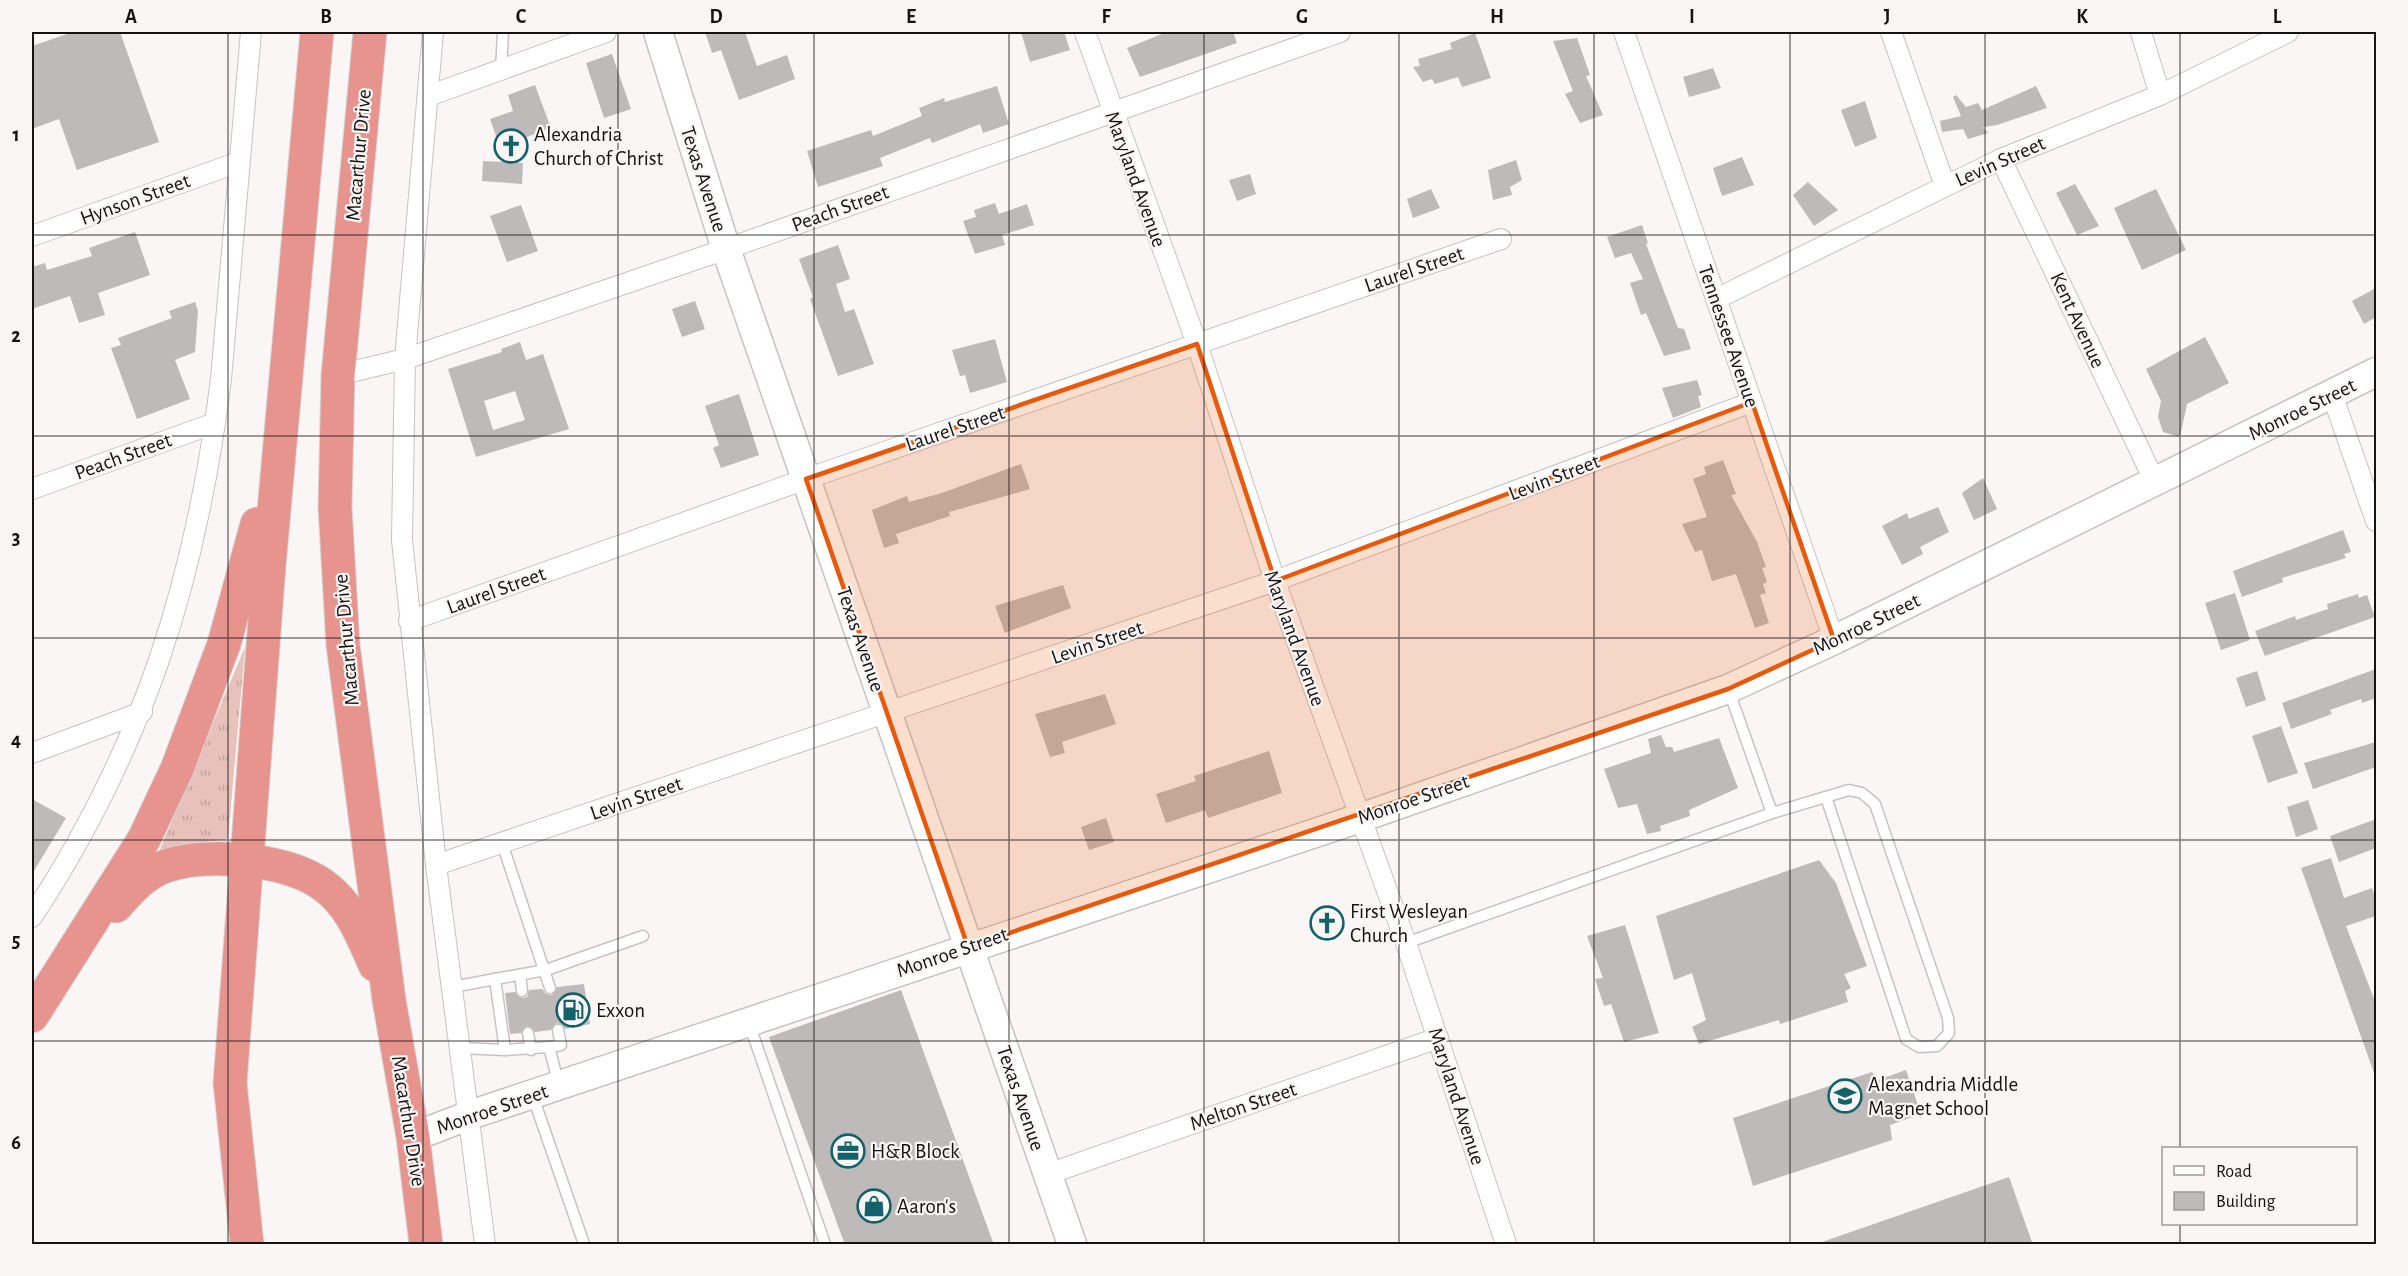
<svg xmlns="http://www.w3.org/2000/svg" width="2408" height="1276" font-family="'Alegreya Sans',sans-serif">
<defs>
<pattern id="grass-tufts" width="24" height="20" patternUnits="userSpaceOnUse" patternTransform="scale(1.5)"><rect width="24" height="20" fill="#e8c0bc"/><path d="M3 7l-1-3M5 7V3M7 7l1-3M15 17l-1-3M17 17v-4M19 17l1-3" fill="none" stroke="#c6a4a1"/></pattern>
</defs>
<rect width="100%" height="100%" fill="#fbf6f6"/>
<path fill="url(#grass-tufts)" d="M245 647 228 839 188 844 158 854Z"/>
<g fill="#bebab9" fill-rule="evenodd">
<path d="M73 32H120L159 142 77 170 59 119 32 129V46Z"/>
<path d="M705 32H745L757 66 787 55 795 79 739 100 721 50 712 53Z"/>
<path d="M1021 32H1064L1070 50 1030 62Z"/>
<path d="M1167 32H1233L1237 43 1140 77 1127 48Z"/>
<path d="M1475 33 1491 78 1462 87 1458 77 1435 84 1432 79 1423 82 1413 67 1420 66 1418 59 1452 49 1450 43Z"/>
<path d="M1577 38 1590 75 1586 76 1603 115 1580 123 1565 94 1573 91 1553 41Z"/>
<path d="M612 54 631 109 604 118 586 63Z"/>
<path d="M1713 68 1721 88 1689 97 1683 77Z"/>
<path d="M535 85 551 128 500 147 490 119 513 111 508 95Z"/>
<path d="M997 86 1009 124 983 133 980 124 932 143 930 138 880 158 883 166 818 187 807 151 871 130 873 136 922 116 919 108 944 98 945 102Z"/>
<path d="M2036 86 2047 108 1997 125 1983 127 1988 133 1968 139 1963 129 1942 132 1940 121 1961 116 1953 97 1956 95 1966 107 1978 103 1982 110Z"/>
<path d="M1865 101 1877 138 1855 147 1841 110Z"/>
<path d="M1742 157 1754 185 1722 196 1713 168Z"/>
<path d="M1516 160 1522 180 1510 187 1512 195 1493 200 1488 170Z"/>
<path d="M483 161 523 163 522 184 482 181Z"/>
<path d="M1250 174 1256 194 1237 201 1229 180Z"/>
<path d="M1808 182 1838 210 1814 226 1793 195Z"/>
<path d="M2075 184 2099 226 2077 235 2056 193Z"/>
<path d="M1431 189 1440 208 1413 218 1407 199Z"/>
<path d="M2156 189 2186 250 2142 270 2114 208Z"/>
<path d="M995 203 999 214 1027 204 1034 225 1002 235 1005 245 975 254 963 221 976 217 974 210Z"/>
<path d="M521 205 538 251 507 262 490 216Z"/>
<path d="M1642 225 1648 243 1646 244 1678 328 1684 329 1691 349 1664 356 1646 313 1641 315 1630 283 1643 279 1631 253 1615 258 1607 237Z"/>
<path d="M135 232 150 275 98 293 105 315 79 323 70 296 32 309V267L45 263 47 270 92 256 89 248Z"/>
<path d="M838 245 850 279 836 284 845 312 854 309 874 364 838 376 810 299 813 297 799 259Z"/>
<path d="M2376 288V317L2364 324 2352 301Z"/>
<path d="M695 301 705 329 682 337 672 309Z"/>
<path d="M195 302 198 311 195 352 175 360 190 399 137 419 111 348 121 345 118 338 172 318 169 311Z"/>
<path d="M2205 337 2229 383 2187 404 2180 437 2163 432 2158 417 2161 401 2146 369Z"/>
<path d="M995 339 1007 382 970 393 965 375 960 376 952 350Z"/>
<path d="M520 342 526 360 543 354 569 429 476 457 448 369 502 352 501 349ZM515 391 525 420 493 430 484 401Z"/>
<path d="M1697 380 1702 395 1698 396 1701 407 1673 418 1662 388Z"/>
<path d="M739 394 759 455 721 468 713 448 719 445 705 406Z"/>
<path d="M1723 460 1736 494 1731 495 1757 542 1766 567 1762 568 1767 582 1763 584 1766 593 1760 595 1769 623 1755 628 1736 574 1712 581 1702 550 1695 552 1682 524 1707 517 1693 479 1706 474 1704 467Z"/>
<path d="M1021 464 1030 489 949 512 950 516 896 534 899 543 884 548 872 510 907 496 909 502 942 493Z"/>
<path d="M1983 478 1997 509 1974 520 1962 493Z"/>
<path d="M1938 507 1949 532 1920 547 1923 554 1902 565 1882 526 1907 513 1909 519Z"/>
<path d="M2343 530 2351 552 2344 554 2346 558 2282 578 2283 582 2242 597 2233 571Z"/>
<path d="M1063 585 1071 608 1005 633 995 606Z"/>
<path d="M2235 593 2250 640 2221 650 2205 603Z"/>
<path d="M2358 594 2359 598 2367 595 2375 617 2265 656 2255 631 2295 616 2296 620 2313 614 2328 609 2327 604Z"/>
<path d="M2376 669V698L2362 703 2361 699 2330 710 2332 714 2291 729 2282 703Z"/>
<path d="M2257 671 2266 700 2246 707 2236 678Z"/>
<path d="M1105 694 1116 724 1062 742 1065 753 1050 757 1035 714Z"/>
<path d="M2281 726 2298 773 2268 783 2252 736Z"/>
<path d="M1661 735 1666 747H1672L1674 752 1719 738 1738 788 1689 810 1690 816 1660 826 1661 831 1647 834 1637 804 1618 808 1604 769 1651 753 1648 739Z"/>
<path d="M2376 742V767L2313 789 2304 763Z"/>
<path d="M1269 751 1282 793 1208 818 1205 810 1166 823 1156 794 1196 781 1194 776Z"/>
<path d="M32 799 66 818 32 874Z"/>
<path d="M2308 800 2318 829 2296 837 2287 807Z"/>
<path d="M1106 818 1114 842 1089 850 1081 827Z"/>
<path d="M2376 819V848L2339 862 2330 836Z"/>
<path d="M2331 858 2344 898 2372 888 2376 899V916L2346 926 2376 1004V1072L2374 1073 2301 868Z"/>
<path d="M1819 860 1836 883 1867 966 1844 974 1851 988 1845 991 1848 1002 1780 1024 1779 1020 1699 1044 1692 1027 1706 1020 1692 973 1674 980 1656 916Z"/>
<path d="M1625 925 1659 1033 1624 1042 1611 1004 1604 1006 1595 979 1603 978 1587 936Z"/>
<path d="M584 984 590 1024 565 1029 557 1023 551 1030 535 1032 527 1026 521 1033 510 1034 505 993 515 992 522 998 527 997 529 990 542 989 546 994 552 995 557 987Z"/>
<path d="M901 990 994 1245H845L769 1037Z"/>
<path d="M1906 1070 1921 1114 1890 1125 1892 1140 1753 1186 1733 1118 1872 1072 1878 1080Z"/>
<path d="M2009 1177 2033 1245H1823L1822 1242Z"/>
</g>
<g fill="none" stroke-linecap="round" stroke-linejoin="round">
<defs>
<g id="lane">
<path d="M501 70 503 32"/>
<path d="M1772 813 1849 790 1862 793 1875 804 1948 1018 1949 1033 1937 1046 1919 1047 1906 1039 1826 797"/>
<path d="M502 843 550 988"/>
<path d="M1406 943 1772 813 1729 691"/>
<path d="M520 975 522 991"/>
<path d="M453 987 495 979"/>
<path d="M749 1023 825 1244"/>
<path d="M528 1033 531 1050"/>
<path d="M549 1047 561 1045 558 1030"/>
<path d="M461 1048 505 1050"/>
<path d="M559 1085 549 1047 505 1050 495 979 546 970 643 936"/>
<path d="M532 1094 584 1244"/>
</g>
<g id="street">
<path d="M433 32 405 359 402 540 436 865 485 1244"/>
<path d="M1085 32 1197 344 1275 581 1406 943 1506 1244"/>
<path d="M1624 32 1834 640"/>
<path d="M1891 32 1945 186"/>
<path d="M2141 32 2160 95"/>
<path d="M428 96 606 32"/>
<path d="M2001 159 2155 482"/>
<path d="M32 236 239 162"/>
<path d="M1716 299 2001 159 2160 95 2288 32"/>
<path d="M338 375 405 359 726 249 1340 32"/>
<path d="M2332 394 2376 521"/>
<path d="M32 489 215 423"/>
<path d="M409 621 806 479 1501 239"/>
<path d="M32 753 142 712"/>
<path d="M436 865 1275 581 1752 402"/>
<path d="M32 917C144 747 196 580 221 379L251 32"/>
<path d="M1048 1174 1438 1038"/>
</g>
<g id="secondary">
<path d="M658 32 726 249 1072 1244"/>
<path d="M413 1137 470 1115 1360 818 1728 689 1834 640 2376 372"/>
</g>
<g id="highway">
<path d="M370 32 338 375 335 507 343 645 389 1000 413 1137 426 1244"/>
<path d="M116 906C130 890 145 873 166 866 208 852 286 859 323 885 350 904 362 935 375 965"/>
<path d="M32 1016 144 839 177 769 224 644 257 524"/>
<path d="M247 1244 230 1083 269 566 317 32"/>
</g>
</defs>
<use href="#lane" stroke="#c8c3c3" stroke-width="13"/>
<use href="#street" stroke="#c8c3c3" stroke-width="22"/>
<use href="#secondary" stroke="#c8c3c3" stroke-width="31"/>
<use href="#highway" stroke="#d5d4d4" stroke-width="35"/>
<use href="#lane" stroke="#fff" stroke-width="10"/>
<use href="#street" stroke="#fff" stroke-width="20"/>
<use href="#secondary" stroke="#fff" stroke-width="28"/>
<use href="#highway" stroke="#e7948e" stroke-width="33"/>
</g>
<path fill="#e8590c" fill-opacity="0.2" stroke="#e8590c" stroke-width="4.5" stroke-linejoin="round" d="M1197 344 1275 581 1752 402 1834 640 1728 689 968 947 806 479Z"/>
<path fill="none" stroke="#141212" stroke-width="1.5" stroke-opacity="0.55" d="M228 32V1244M423 32V1244M618 32V1244M814 32V1244M1009 32V1244M1204 32V1244M1399 32V1244M1594 32V1244M1790 32V1244M1985 32V1244M2180 32V1148M32 235H2376M32 436H2376M32 638H2376M32 840H2376M32 1041H2376M2180 1224V1244"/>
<defs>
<symbol id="church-ring" viewBox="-11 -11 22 22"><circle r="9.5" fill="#fbf6f6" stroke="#136269" stroke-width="1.5"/><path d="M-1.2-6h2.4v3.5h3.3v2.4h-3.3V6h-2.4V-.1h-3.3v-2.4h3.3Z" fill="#136269"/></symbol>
<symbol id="fuel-ring" viewBox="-11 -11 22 22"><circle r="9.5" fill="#fbf6f6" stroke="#136269" stroke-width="1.5"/><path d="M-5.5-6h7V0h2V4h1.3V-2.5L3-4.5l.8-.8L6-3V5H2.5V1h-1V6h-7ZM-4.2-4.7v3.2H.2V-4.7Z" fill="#136269"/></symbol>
<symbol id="school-ring" viewBox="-11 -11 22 22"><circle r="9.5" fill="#fbf6f6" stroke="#136269" stroke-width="1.5"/><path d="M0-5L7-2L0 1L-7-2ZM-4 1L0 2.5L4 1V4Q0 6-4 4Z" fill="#136269"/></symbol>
<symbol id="office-ring" viewBox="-11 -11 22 22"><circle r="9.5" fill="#fbf6f6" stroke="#136269" stroke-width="1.5"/><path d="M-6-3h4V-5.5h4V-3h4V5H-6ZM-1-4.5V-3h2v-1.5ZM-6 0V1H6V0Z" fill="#136269"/></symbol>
<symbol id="shop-ring" viewBox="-11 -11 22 22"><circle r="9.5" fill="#fbf6f6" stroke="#136269" stroke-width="1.5"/><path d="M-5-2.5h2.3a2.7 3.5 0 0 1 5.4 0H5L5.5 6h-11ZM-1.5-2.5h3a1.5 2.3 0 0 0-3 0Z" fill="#136269"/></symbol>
</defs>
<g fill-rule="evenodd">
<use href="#church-ring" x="492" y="127" width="38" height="38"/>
<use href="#church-ring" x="1308" y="904" width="38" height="38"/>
<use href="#fuel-ring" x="554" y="991" width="38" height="38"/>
<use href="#school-ring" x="1826" y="1077" width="38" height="38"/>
<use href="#office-ring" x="829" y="1132" width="38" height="38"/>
<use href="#shop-ring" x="855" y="1187" width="38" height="38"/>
</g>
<g text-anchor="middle" stroke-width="4.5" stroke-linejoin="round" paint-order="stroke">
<g font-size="21" fill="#141212" stroke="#fbf6f6" text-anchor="start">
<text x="534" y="141">Alexandria<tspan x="534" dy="24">Church of Christ</tspan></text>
<text x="1350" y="918">First Wesleyan<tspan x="1350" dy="24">Church</tspan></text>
<text x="596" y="1017">Exxon</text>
<text x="1868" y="1091">Alexandria Middle<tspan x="1868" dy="24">Magnet School</tspan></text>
<text x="871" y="1158">H&amp;R Block</text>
<text x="897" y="1213">Aaron's</text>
</g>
<g font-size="21" fill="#141212" stroke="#fbf6f6">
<text transform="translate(358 155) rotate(-85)" y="7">Macarthur Drive</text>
<text transform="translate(2000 161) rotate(-24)" y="7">Levin Street</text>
<text transform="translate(704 179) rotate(72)" y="7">Texas Avenue</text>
<text transform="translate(1136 179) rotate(70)" y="7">Maryland Avenue</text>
<text transform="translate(135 199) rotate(-20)" y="7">Hynson Street</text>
<text transform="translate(840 208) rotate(-20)" y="7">Peach Street</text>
<text transform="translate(1414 269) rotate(-19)" y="7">Laurel Street</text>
<text transform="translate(2078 320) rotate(65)" y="7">Kent Avenue</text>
<text transform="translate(1729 336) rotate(71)" y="7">Tennessee Avenue</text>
<text transform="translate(2302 409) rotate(-26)" y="7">Monroe Street</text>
<text transform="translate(955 428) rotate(-19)" y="7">Laurel Street</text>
<text transform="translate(123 456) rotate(-20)" y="7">Peach Street</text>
<text transform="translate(1554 477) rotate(-21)" y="7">Levin Street</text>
<text transform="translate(496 590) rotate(-20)" y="7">Laurel Street</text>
<text transform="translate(1866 624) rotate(-26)" y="7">Monroe Street</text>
<text transform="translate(1295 638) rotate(70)" y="7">Maryland Avenue</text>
<text transform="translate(861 639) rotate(71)" y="7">Texas Avenue</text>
<text transform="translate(346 640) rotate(-95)" y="7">Macarthur Drive</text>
<text transform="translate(1097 642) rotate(-19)" y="7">Levin Street</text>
<text transform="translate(636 798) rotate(-19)" y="7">Levin Street</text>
<text transform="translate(1413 799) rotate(-19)" y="7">Monroe Street</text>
<text transform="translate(952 952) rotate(-19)" y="7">Monroe Street</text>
<text transform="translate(1457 1096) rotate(72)" y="7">Maryland Avenue</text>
<text transform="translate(1021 1098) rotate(71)" y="7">Texas Avenue</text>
<text transform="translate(1243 1106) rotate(-19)" y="7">Melton Street</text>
<text transform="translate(492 1109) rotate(-19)" y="7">Monroe Street</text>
<text transform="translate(409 1121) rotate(81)" y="7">Macarthur Drive</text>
</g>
</g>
<rect width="2408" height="1276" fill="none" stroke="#fbf6f6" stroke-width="66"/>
<rect x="2162" y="1147" width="195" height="78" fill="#fbf6f6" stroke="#9f9b9b" stroke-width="1.5"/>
<rect x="2174" y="1166" width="30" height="9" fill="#ffffff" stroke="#9f9b9b" stroke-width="1.5"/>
<text x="2216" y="1177" font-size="18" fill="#141212">Road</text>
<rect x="2174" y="1192" width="30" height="18" fill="#bebab9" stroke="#9f9b9b" stroke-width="1.5"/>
<text x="2216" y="1207" font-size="18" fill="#141212">Building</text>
<rect x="33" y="33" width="2342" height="1210" fill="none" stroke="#141212" stroke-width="2"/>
<g font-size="20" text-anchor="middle" font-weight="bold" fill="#141212">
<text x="131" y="23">A</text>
<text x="326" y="23">B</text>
<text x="521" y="23">C</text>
<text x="716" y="23">D</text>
<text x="911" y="23">E</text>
<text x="1106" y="23">F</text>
<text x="1302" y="23">G</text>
<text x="1497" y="23">H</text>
<text x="1692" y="23">I</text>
<text x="1887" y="23">J</text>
<text x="2082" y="23">K</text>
<text x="2277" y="23">L</text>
<text x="16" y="141">1</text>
<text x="16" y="342">2</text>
<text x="16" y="544">3</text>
<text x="16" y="746">4</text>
<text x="16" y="947">5</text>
<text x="16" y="1149">6</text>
</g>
</svg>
